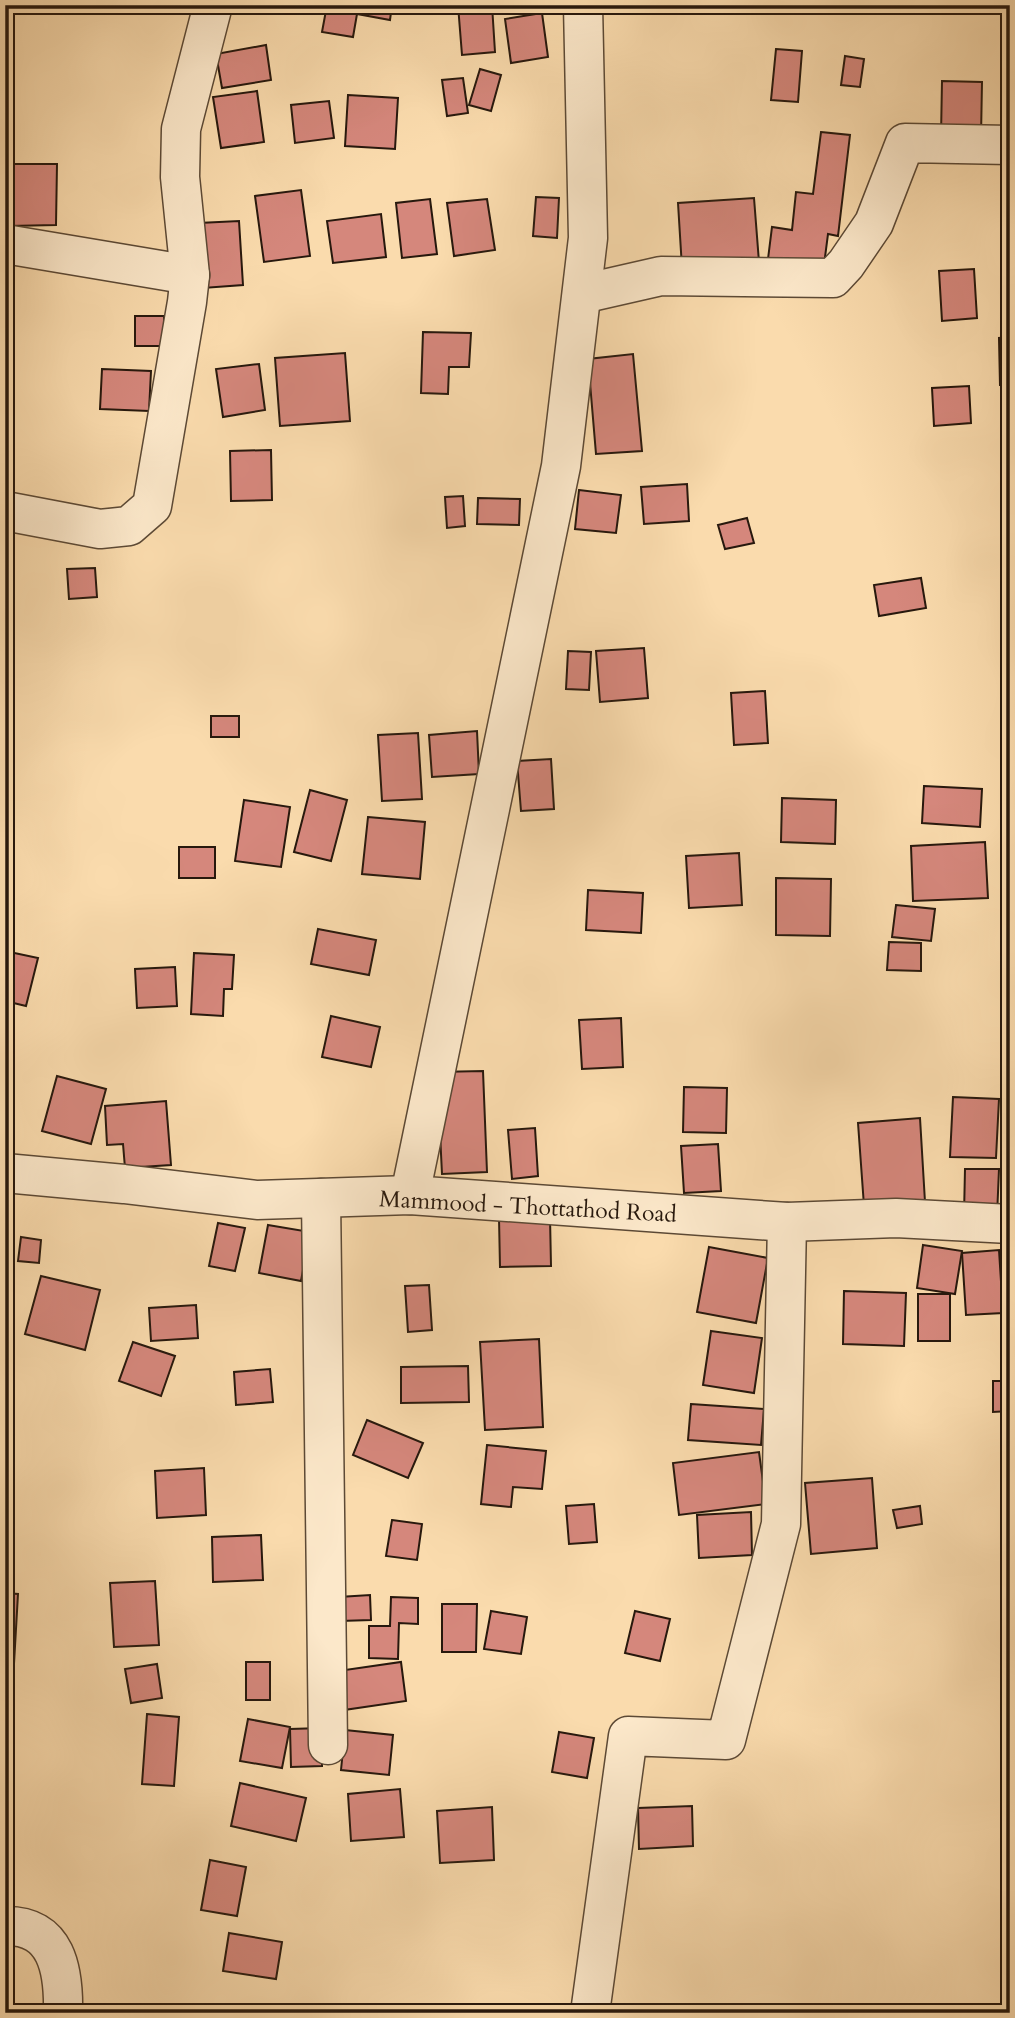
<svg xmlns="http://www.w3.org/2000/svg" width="1015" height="2018" font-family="Cardo,serif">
<rect width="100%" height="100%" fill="#fadbad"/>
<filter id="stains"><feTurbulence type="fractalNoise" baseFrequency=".00286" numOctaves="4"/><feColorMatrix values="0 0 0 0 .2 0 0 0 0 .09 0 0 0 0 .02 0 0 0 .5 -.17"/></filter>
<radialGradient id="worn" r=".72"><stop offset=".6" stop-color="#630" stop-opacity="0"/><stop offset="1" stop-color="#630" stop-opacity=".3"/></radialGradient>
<g fill="#d5877c" stroke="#27180d" stroke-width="2">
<path d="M327 5H392L390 20 357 14 353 37 322 32Z"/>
<path d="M458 5H492L495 52 462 55Z"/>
<path d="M950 5H995L996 11 951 13Z"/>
<path d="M542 13 548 57 511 63 505 19Z"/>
<path d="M1010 25V43H1001V26Z"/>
<path d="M266 45 271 80 222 88 216 54Z"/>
<path d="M776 49 802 51 798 102 771 100Z"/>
<path d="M845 56 864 59 860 87 841 85Z"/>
<path d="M480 69 501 75 491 111 469 105Z"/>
<path d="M463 78 468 113 447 116 442 80Z"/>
<path d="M942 81 982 82 981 137 941 136Z"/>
<path d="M257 91 264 142 221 148 213 97Z"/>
<path d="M348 95 398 98 395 149 345 146Z"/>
<path d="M329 101 334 138 295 143 291 105Z"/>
<path d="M821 132 850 135 838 236 828 234 824 265 768 259 772 227 792 230 796 192 813 194Z"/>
<path d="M8 164H57L56 225 8 226Z"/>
<path d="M301 190 310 256 264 262 255 196Z"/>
<path d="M536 197 559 198 557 238 533 236Z"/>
<path d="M754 198 759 262 682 268 678 203Z"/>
<path d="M430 199 437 254 402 258 396 203Z"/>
<path d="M487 199 495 250 454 256 447 203Z"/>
<path d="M381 214 386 257 333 263 327 221Z"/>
<path d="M239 221 243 285 203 288 199 223Z"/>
<path d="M974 269 977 318 942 321 939 271Z"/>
<rect x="135" y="316" width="29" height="30"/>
<path d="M423 332 471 333 469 367H449L448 394 421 393Z"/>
<path d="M1010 337V385H1000L999 338Z"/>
<path d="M345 353 350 421 280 426 275 358Z"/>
<path d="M633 354 642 451 596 454 588 359Z"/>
<path d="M259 364 265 410 223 417 216 369Z"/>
<path d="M102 369 151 371 149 411 100 409Z"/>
<path d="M969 386 971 423 934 426 932 388Z"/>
<path d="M271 450 272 500 231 501 230 451Z"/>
<path d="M687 484 689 521 644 524 641 487Z"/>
<path d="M579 490 621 495 616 533 575 529Z"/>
<path d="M463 496 465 526 447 528 445 497Z"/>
<path d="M478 498 520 499 519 525 477 524Z"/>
<path d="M747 518 754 543 725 549 718 525Z"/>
<path d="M95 568 97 597 69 599 67 569Z"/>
<path d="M921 578 926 608 879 616 874 585Z"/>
<path d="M644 648 648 698 600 702 596 651Z"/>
<path d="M568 651 591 652 589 690 566 689Z"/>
<path d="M765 691 768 743 734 745 731 693Z"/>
<rect x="211" y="716" width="28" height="21"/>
<path d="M477 731 479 774 432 777 429 735Z"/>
<path d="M418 733 422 799 382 801 378 735Z"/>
<path d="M551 759 554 809 521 811 517 761Z"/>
<path d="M924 786 982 789 980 827 922 823Z"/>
<path d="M310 790 347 800 331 861 294 852Z"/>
<path d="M782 798 836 800 835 844 781 842Z"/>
<path d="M244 800 290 807 281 867 235 861Z"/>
<path d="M368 817 425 822 420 879 362 874Z"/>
<path d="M985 842 988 898 913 901 911 846Z"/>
<rect x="179" y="847" width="36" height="31"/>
<path d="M739 853 742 905 689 908 686 856Z"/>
<path d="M776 878 831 879 830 936 776 935Z"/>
<path d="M588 890 643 893 641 933 586 930Z"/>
<path d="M896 905 935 909 931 941 892 937Z"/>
<path d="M318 929 376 940 369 975 311 964Z"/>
<path d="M889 942 921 943V971L887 970Z"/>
<path d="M5 951 38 958 26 1006 5 1001Z"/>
<path d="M194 953 234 955 232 989H224L223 1016 191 1014Z"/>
<path d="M175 967 177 1006 137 1008 135 969Z"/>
<path d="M331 1016 380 1027 371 1067 322 1057Z"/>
<path d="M621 1018 623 1067 582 1069 579 1020Z"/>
<path d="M483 1071 487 1172 442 1174 437 1072Z"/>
<path d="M57 1076 106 1089 91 1144 42 1131Z"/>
<path d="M684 1087 727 1088 726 1133 683 1132Z"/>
<path d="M953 1097 999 1099 996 1158 950 1157Z"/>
<path d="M166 1101 171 1165 125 1168 123 1144 107 1145 105 1106Z"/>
<path d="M920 1118 925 1202 864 1206 858 1123Z"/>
<path d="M535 1128 538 1176 512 1179 508 1130Z"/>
<path d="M718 1144 721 1191 684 1193 681 1146Z"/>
<path d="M965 1169H999L997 1216 964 1215Z"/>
<path d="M550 1217 551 1266 500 1267 499 1218Z"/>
<path d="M218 1223 245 1228 235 1271 209 1266Z"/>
<path d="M268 1225 310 1232 301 1281 259 1273Z"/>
<path d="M21 1237 41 1240 39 1263 18 1261Z"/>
<path d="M923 1245 962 1251 955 1294 917 1288Z"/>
<path d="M709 1247 768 1258 756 1323 697 1312Z"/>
<path d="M999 1250 1003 1313 966 1315 962 1253Z"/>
<path d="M41 1276 100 1290 85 1350 25 1334Z"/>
<path d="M429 1285 432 1330 408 1332 405 1286Z"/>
<path d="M844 1291 906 1293 904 1346 843 1344Z"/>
<rect x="918" y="1294" width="32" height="47"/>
<path d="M196 1305 198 1338 151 1341 149 1308Z"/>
<path d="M711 1331 762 1338 754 1393 703 1385Z"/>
<path d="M539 1339 543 1427 485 1430 480 1342Z"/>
<path d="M133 1342 175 1356 161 1396 119 1381Z"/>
<path d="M468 1366 469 1402 401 1403V1367Z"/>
<path d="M270 1369 273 1402 236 1405 234 1372Z"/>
<path d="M993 1381H1010V1411L993 1412Z"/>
<path d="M691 1404 764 1409 761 1445 688 1440Z"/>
<path d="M367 1420 423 1443 408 1478 353 1455Z"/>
<path d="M487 1445 546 1451 542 1489 513 1487 511 1507 481 1504Z"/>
<path d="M759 1452 766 1504 679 1515 673 1463Z"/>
<path d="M204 1468 206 1515 157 1518 155 1471Z"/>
<path d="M872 1478 877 1548 811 1554 805 1483Z"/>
<path d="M594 1504 597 1542 569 1544 566 1506Z"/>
<path d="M920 1506 922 1524 897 1528 893 1510Z"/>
<path d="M751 1512 752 1555 699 1558 697 1515Z"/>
<path d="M392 1520 422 1524 417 1560 386 1556Z"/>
<path d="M261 1535 263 1580 213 1582 212 1537Z"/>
<path d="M155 1581 159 1645 114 1647 110 1583Z"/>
<path d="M5 1593 18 1594 13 1681H5Z"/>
<path d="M370 1595 371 1620 340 1621 339 1597Z"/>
<path d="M391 1597 418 1598V1624L399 1623 398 1659 369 1658V1626H390Z"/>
<path d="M442 1604H477L476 1652H442Z"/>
<path d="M491 1611 527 1617 521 1654 484 1649Z"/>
<path d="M635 1611 670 1619 660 1661 625 1653Z"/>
<rect x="246" y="1662" width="24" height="38"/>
<path d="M401 1662 406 1701 337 1711 331 1672Z"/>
<path d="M157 1664 162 1698 131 1703 125 1669Z"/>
<path d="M147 1714 179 1717 174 1786 142 1784Z"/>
<path d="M248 1719 290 1727 282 1768 240 1761Z"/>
<path d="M322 1728V1766L291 1767 290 1729Z"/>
<path d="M345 1730 393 1735 389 1775 341 1770Z"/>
<path d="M559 1732 594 1738 587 1778 552 1772Z"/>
<path d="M240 1783 306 1798 296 1841 231 1826Z"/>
<path d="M400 1789 404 1837 351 1841 348 1794Z"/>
<path d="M692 1806 693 1846 639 1849 638 1808Z"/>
<path d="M492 1807 494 1860 440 1863 437 1811Z"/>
<path d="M210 1860 246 1867 237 1916 201 1910Z"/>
<path d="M229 1933 282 1942 276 1979 223 1971Z"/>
</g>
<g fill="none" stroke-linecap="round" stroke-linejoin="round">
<defs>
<g id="minor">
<path d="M5 244 190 275"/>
<path d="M582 294 661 276 833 278 846 264 874 223 905 143 1010 145"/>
<path d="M5 511 100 529 129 526 152 506 187 302 190 275 180 177 181 129 213 5"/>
<path d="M5 1173 124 1184 257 1200 410 1195 787 1222 896 1218 1010 1224"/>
<path d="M410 1195 561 466 588 238 583 5"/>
<path d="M321 1198 328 1745"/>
<path d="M5 1926C57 1925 64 1970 63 2013"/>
<path d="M590 2013 628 1736 726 1740 781 1524 787 1222"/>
</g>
</defs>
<use href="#minor" stroke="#5c4935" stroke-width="41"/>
<use href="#minor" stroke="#fce8ca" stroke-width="38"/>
</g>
<g text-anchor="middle" stroke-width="6" stroke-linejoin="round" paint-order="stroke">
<g font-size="23" fill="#27180d" stroke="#fce8ca">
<text transform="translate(528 1206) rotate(3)" y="8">Mammood - Thottathod Road</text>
</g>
</g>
<rect width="1015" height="2018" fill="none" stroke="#fadbad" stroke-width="28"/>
<rect x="7" y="7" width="1001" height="2004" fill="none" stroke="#27180d" stroke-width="3.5"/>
<rect x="14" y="14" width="987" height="1990" fill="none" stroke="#27180d" stroke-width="2"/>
<rect width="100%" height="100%" filter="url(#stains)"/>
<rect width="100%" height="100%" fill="url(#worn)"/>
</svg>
